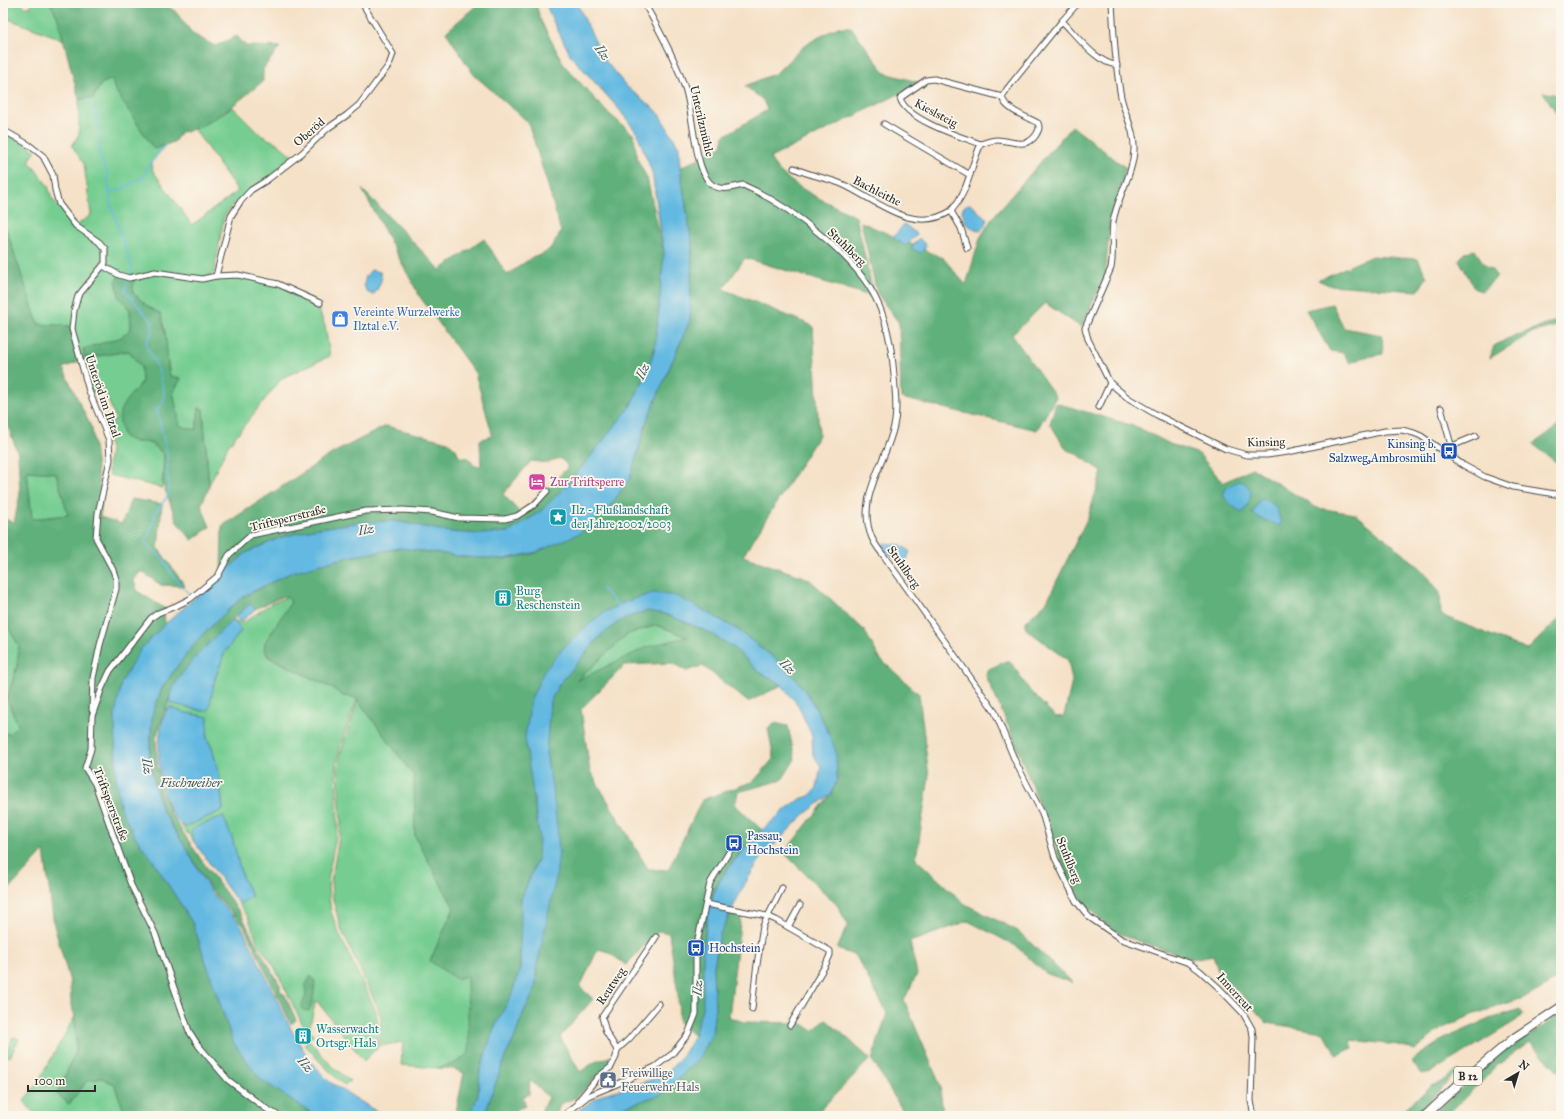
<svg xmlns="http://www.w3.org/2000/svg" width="1564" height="1119" font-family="'IM FELL Great Primer',serif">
<rect width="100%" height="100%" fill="#fbf7ec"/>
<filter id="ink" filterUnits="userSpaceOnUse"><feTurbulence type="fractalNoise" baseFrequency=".025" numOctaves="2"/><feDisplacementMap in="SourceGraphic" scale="8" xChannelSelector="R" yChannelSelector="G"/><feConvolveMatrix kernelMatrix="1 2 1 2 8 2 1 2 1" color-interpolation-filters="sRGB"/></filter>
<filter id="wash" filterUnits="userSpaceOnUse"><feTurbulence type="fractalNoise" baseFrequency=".012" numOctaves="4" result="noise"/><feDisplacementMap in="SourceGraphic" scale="16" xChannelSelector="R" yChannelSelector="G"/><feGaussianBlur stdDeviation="0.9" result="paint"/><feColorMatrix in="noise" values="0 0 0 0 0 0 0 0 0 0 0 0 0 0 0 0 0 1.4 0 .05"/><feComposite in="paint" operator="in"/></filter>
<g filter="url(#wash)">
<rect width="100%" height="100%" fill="#f5e1c7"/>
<g fill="#76cd92" stroke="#507c5e">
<path d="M5 3H21L25 7H31V3H50L57 16 64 40 3 17V6Z"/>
<path d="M113 78 114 88 154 149 165 145 151 163 153 171 192 225 238 191 194 129 233 107 262 136 277 143 295 158 233 204 224 217 214 273 204 278 238 275 278 284 315 300 325 326 330 356 282 378 228 446 209 485 203 409 199 408 196 430 180 426 173 392 181 379 170 376 161 314 147 306 133 293 134 277 119 297 130 310 131 329 120 338 83 349 86 358 129 351 141 367 142 382 125 402 135 442C150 441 153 444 164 455L162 488 109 475 108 471 110 449 103 424 116 419 103 388 91 393 70 326 38 324 3 220V130L36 151 29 161 48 186 52 199 77 225 91 215 84 164 72 146 79 134V99L93 98 101 84Z"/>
<path d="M27 471 56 473 69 515 32 519Z"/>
<path d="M288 597 291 602 265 643 268 657 334 689 343 696 353 697 357 699 342 741 336 764 338 828 329 871 328 888 331 912 340 936 376 1011 378 1025V1047L364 1061 316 1000 309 1030 314 1036 311 1037 305 1030 298 1015 274 966 258 943 248 917 239 904 251 897V894L242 877 232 837 191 832 194 842 181 825 185 827 223 810 219 775 212 748 207 738V717L186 713 169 707 165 711 169 698 171 703 203 711 225 652 241 631 237 624 232 621 229 623 233 620 243 623 272 603Z"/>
<path d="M3 618 19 646 17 666 7 699 18 725 9 734 3 732Z"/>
<path d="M657 625 687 637 647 647 575 682 628 634Z"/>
<path d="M358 700 414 776 415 836 454 908 430 961 467 976 470 1054 454 1064 438 1068 401 1065 403 1042 380 1046 381 1018 378 1008 341 929 332 896 331 882 341 826 338 766 340 755Z"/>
<path d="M75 1016 76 1052 57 1094 69 1104 87 1081 102 1078 114 1084 126 1116H36L24 1101 38 1082Z"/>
<path d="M13 1037 19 1039 10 1057 5 1055Z"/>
<path d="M309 1040 330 1064 350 1081 344 1085 324 1066 304 1044Z"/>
</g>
<g fill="#60b07c" stroke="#466e54" fill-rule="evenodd">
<path d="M50 3H161L175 11 193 34 215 46 237 36 246 46 280 47 263 69V81C244 97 205 131 181 132L174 142 154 149 114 88 112 79 101 84 93 98 79 99 57 16Z"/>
<path d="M478 3H536L540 19 564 65 606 111 634 135 637 159 647 178 664 253 655 347 646 375 629 408 569 483 541 511 509 532 480 534 450 532 395 521 361 522 313 529 279 538 246 553 221 575 222 526 333 453 386 426 448 442 456 449 459 457 469 458 474 466H481L480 440 492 436 491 430 475 373 420 297 362 189 440 270 484 239 507 275 534 256C548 256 554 243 561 232L549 189 528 122 474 75 446 32 478 4ZM560 458 567 465V468L546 490 520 513 503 494 531 461 547 463Z"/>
<path d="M838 27H851L885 73 921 83 770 158C784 185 830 203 856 217L874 297 745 258 723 289 813 326 819 435 743 556 809 579 864 630 880 659 919 694 929 777 916 859 965 904 1018 931 1073 983 1045 973 1016 946 968 921 910 942 917 974 904 1000 940 1085 943 1116H906L872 1060 887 1013 856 956 837 949 848 925 837 905 784 853 831 794 837 780 828 732 809 696 796 679 774 658 738 630 705 611 653 593 544 671 533 797 539 835 538 858 521 899 520 969 511 996 494 1028 480 1070 478 1095 470 1116H455L464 1073 454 1069 438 1068 454 1064 469 1053 467 976 456 979 430 961 454 908 415 836 414 776 358 700 353 697 343 696 334 689 269 657 264 649 265 642 291 602 287 596 279 598 255 609 250 604 229 623 182 673 172 689 156 737 157 763 161 790 170 813 200 858 241 914 253 938 280 985V991L285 995 296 1020 291 1024 244 926 212 891 162 809 150 761 152 715 162 688 178 665 199 638 242 597 292 572 348 557 400 548 466 557 504 559 537 553 630 478 647 420 690 320 692 245 680 168 722 146 724 136 767 110 763 100 745 86 776 73 805 45Z"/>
<path d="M1543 92 1561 96V120Z"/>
<path d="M1072 126 1126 168 1110 221 1105 277 1081 327 1045 303 1012 335 1056 397 1037 430 901 398 899 323 877 293 861 222 943 258 966 285 980 238 993 217Z"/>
<path d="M3 220 38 324 70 326 78 362 63 368 92 429 101 501 102 502 100 517 122 524 131 499 162 504 158 548 185 586 161 585 141 571 134 580 137 591 164 608 165 624 140 650 115 716 116 780 136 838 152 859 193 924 233 1042 308 1112 316 1116H126L114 1084 102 1078 87 1081 69 1104 57 1094 76 1052 75 1016 71 1006 70 982 54 925 44 851 3 896V732L9 734 18 725 7 699 17 666 19 646 3 618V518L14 523 20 494 18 454 3 412ZM27 471 56 473 68 515 32 519Z"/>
<path d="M1475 250 1484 264 1492 270 1497 277 1482 291 1475 289 1459 260 1465 252Z"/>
<path d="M1372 256 1418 259 1427 277 1418 291 1329 285 1318 280Z"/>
<path d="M119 275 134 277 133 293 147 306 161 314 166 337 168 369 170 376 181 379 173 392 180 426 196 430 199 408 203 409 209 488 201 505 210 527 192 540 177 522 163 484 164 455 155 445 147 442H135L124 437C112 409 125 403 142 382L141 367 129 351 85 358 83 349 120 338 131 329 130 310 119 297 116 281Z"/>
<path d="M1332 304 1344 328 1382 335 1383 354 1365 357 1350 363 1343 353 1330 351 1306 310Z"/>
<path d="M1561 319V325L1533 332 1490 358 1494 346 1507 339Z"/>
<path d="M1056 403 1137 427 1170 444 1199 454 1223 483 1252 468 1317 508 1356 514 1423 570 1440 593 1441 615 1527 650 1561 617V977L1529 996 1472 1015 1441 1029 1415 1050 1399 1045 1350 1040 1353 1048 1337 1055 1323 1032 1267 1023 1261 1017 1247 1000 1219 974 1213 955 1192 959 1124 936 1103 922 1085 905 1071 886 1011 732 986 676 987 670 1006 661H1010L1030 691 1056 717 1064 716 1072 681 1068 660 1026 629V621L1046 603 1088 517 1102 472 1076 453 1067 450 1050 424Z"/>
<path d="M1561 424V466L1533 444Z"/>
<path d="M647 611 665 614 704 630 733 647 759 672 782 685 748 702 703 666 686 671 673 663 625 665 581 709 590 771 648 869 668 870 702 800 754 781 774 758 768 729 775 723 788 726 795 759 782 780 738 792 735 805 762 830C744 849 723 869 713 894 700 929 706 967 703 1003 702 1014 697 1026 694 1036L679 1022 678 994 669 933 658 931 626 965 608 952 598 949 580 987 593 999 560 1037 580 1072 598 1060H602L611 1056V1064L594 1079 577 1097 560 1104 556 1116H535L540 1114 548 1097 530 1080 529 1094 523 1097 526 1106 517 1109 512 1116H484L505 1057 514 1039 524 1011 531 998 536 986V970L559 852 552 786 546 754 550 702 558 686 601 635 623 619ZM657 625 687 637 647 647 576 681 628 634Z"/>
<path d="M730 914 741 915 729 1017 744 1022 801 1023 813 1031 825 1019 845 1036 870 1059 814 1116H618L624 1107 664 1093 698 1059 712 1035 715 1007 713 971 720 934Z"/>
<path d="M311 976 315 981 313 1001 309 1011 303 1010 302 1004 306 996 305 986Z"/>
<path d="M1520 1009 1523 1014 1517 1020 1454 1059 1431 1072 1422 1074 1414 1065 1412 1060 1444 1039 1487 1020Z"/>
<path d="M1561 1013V1074L1530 1042 1499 1064 1446 1116H1431L1498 1055 1518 1040 1531 1035Z"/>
<path d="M1457 1069 1458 1072 1414 1116H1396L1432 1086 1443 1082Z"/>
</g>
<g fill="#64b9e1" stroke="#487286">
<path d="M546 3H577L603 58 627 87 657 111 679 147 680 168 692 245 690 320 647 420 630 478 608 509 580 533 537 552 504 559 466 557 400 548 348 557 292 572 242 597 199 638 178 665 162 688 152 715 149 762 161 809 187 850 211 892 241 925 292 1031 309 1059 320 1072 330 1082 374 1110 389 1116H316L260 1079 233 1042 193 924 152 859 136 838 121 810 116 780 115 716 121 683 140 650 165 624 246 553 279 538 313 529 361 522 395 521 450 532 480 534 509 532 541 511 569 483 629 408 646 375 655 347 664 253 652 172 637 133 618 108 571 56 550 15Z"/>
<path d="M970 204 987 219 986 224 981 230C967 232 953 206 970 204Z"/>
<path d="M904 224 917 234 906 246 893 238Z"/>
<path d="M919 238 927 246 920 253 911 248Z"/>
<path d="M371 270 380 272 382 278 377 290 373 295 367 292 364 285 366 276Z"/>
<path d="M1238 481 1244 482 1251 490C1250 499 1249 506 1242 513L1229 503 1223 495 1226 488Z"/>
<path d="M1261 499C1277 503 1277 509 1281 523L1280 526 1260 518 1252 513Z"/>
<path d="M885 543 901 545 910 551 906 562 892 557 887 553 881 546Z"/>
<path d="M653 593 676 596 705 611 738 630 774 658 796 679 809 696 828 732 836 752 837 780 831 794 805 814 762 857 747 880 735 903 720 934 713 971 715 1007 712 1034 698 1059 664 1093 624 1107 607 1116H570L603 1094 651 1080 669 1071 682 1056 694 1036 703 1005V951L708 912 714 893 723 875 738 856 762 830 786 809 800 799 809 796 817 788 821 766 813 755 812 736 798 705 781 684 759 672 733 647 704 630 665 614 647 611 623 619 601 635 558 686 550 702 546 754 552 786 557 825 559 852 556 878 536 970V986L531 998 524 1011 514 1039 505 1057 484 1116H470L478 1095 480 1070 494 1028 511 996 520 969 521 899 538 858 539 835 525 738 531 699 544 671 566 645 601 614 622 603Z"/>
<path d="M250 604 255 609 242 621 238 620 236 616Z"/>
<path d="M232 621 237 624 241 631 225 652 215 678 209 710 203 711 170 703C165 682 215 638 229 623Z"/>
<path d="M169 707 186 713 208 717 207 738 212 748 219 775 223 810 185 827C157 813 151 730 169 707Z"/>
<path d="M223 816 232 837 242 877 251 894V897L239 904 194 842 191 832 196 827Z"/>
</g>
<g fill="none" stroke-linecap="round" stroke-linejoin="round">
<g stroke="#64b9e1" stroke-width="1.5">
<path d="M94 105 99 130"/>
<path d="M100 136 99 149 101 160 107 171 110 202 132 267 130 275"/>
<path d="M109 193 122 189 145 176 147 168 165 145"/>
<path d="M128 281 125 290 144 313 152 321V332L146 343 147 348 158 368 164 392V400L157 410 167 454V471L169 485 167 497 155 513 149 536 145 539 147 545 163 559 172 574 189 594"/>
<path d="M602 588 618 606"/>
</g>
</g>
</g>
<g filter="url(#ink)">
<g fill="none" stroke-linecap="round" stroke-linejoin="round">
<defs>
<g id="minor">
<path d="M644 3C659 29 675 59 685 88 693 111 694 165 709 182 718 192 731 188 743 185 787 204 855 255 876 299 888 323 892 349 894 375 895 392 898 410 894 426 886 463 855 499 872 538 875 545 880 551 884 556L995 712 1015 761 1042 813 1055 858 1076 901 1089 917 1121 939 1189 963 1199 970 1218 987 1243 1013 1252 1029 1253 1037 1251 1101 1254 1116"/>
<path d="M1078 3 1062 21C1076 35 1097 64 1117 65"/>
<path d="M1112 3C1114 34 1115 66 1121 97 1125 115 1135 131 1134 150 1133 175 1117 197 1113 222 1111 238 1114 253 1111 268L1085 328 1088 339 1110 383 1128 398 1157 415 1226 449 1247 455H1267L1288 452 1385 431 1402 430 1414 433 1421 436 1463 465 1485 477 1513 487 1561 495"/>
<path d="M884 124 970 175"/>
<path d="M3 130 29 145 43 156 53 175 55 190 59 204 76 226 99 242 105 249V263L78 296 74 311 72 329 89 391 109 440 110 460 98 513 96 538 113 570 116 579V589L100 645 93 678 92 710"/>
<path d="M981 144C961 137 906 120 900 98L926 80 934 79 1002 97"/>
<path d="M794 168C810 176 828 178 844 185 878 201 913 235 951 211"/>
<path d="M967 248 961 228 951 211C970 189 969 169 981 144 987 142 992 140 997 140 1011 140 1026 150 1036 135 1039 130 1040 128 1038 123 1027 117 1005 110 1002 97L1007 89 1062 21"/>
<path d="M103 266 119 275 129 278 155 272 202 279 216 276 238 275 278 284 320 303"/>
<path d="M216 276 231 216 240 202 251 190 267 180 302 153 328 128 347 115 359 105 389 65 393 54 362 3"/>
<path d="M1099 407 1110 383"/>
<path d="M1441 408 1455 460"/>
<path d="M1452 446 1476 436"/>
<path d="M706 904 767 916 776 920 830 951V955L826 964 790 1025"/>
<path d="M788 927 800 905"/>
<path d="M752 1009 756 971 763 926 782 888"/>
<path d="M617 1050 629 1039 659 1004"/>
<path d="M578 1101 598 1077 611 1067 616 1057 617 1050 606 1032 602 1017 656 937"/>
<path d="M279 1116 265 1108 228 1080 198 1045 189 1031 155 933 131 885 95 784 85 768 91 749 92 716 102 688 110 671 151 618 158 613 176 606 190 599 213 580 218 576 229 555 251 535 366 511 403 510 432 512 459 518 505 519 517 516 534 505 547 491"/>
<path d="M563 1116 588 1096 624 1081 655 1067 672 1054 688 1034 696 1014V948L710 883 734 844"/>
</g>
<path id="primary" d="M1425 1116 1459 1084 1514 1038 1561 1007"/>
</defs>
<use href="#minor" stroke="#494642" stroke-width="7"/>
<use href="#primary" stroke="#494642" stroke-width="10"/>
<use href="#minor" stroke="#fff" stroke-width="5"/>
<use href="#primary" stroke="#fff" stroke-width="8"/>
</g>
</g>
<defs>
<symbol id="shop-square" viewBox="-11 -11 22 22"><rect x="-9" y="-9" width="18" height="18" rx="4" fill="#3f7fe0" stroke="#fbf7ec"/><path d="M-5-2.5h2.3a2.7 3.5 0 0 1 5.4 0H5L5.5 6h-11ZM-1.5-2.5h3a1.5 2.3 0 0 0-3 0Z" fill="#fff"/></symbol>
<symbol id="bus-square" viewBox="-11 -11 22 22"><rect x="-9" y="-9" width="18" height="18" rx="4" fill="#1a4fb4" stroke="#fbf7ec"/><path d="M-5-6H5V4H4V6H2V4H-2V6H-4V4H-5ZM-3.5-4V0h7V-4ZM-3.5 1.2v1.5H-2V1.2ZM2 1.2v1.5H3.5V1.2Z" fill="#fff"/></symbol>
<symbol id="hotel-square" viewBox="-11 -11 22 22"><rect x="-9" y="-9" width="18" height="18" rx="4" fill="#d1479c" stroke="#fbf7ec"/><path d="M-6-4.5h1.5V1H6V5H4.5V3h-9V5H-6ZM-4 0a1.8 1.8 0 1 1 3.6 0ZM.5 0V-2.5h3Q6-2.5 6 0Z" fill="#fff"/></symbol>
<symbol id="sight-square" viewBox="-11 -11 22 22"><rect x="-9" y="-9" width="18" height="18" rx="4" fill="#0f9aa8" stroke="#fbf7ec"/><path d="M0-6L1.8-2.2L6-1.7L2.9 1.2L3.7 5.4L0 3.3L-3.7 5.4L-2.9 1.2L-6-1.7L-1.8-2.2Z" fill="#fff"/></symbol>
<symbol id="building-square" viewBox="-11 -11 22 22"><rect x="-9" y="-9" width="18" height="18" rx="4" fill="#0f9aa8" stroke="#fbf7ec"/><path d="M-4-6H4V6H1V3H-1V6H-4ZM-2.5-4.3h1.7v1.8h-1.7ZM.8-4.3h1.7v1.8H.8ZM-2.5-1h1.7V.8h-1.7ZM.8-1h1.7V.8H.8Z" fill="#fff"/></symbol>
<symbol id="civic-square" viewBox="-11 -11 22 22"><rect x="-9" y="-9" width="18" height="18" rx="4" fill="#5c6f8a" stroke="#fbf7ec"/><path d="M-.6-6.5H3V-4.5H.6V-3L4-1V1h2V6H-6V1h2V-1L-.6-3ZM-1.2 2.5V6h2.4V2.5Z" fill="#fff"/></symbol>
</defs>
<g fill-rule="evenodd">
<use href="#shop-square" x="330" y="309" width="20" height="20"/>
<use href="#bus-square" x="1439" y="441" width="20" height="20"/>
<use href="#hotel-square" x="527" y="472" width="20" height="20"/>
<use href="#sight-square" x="548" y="507" width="20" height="20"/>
<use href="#building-square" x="493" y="588" width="20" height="20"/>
<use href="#bus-square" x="724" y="833" width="20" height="20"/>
<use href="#bus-square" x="686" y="938" width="20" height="20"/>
<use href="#building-square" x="293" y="1026" width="20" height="20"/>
<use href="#civic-square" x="598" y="1070" width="20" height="20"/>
</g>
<g text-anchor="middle" stroke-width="3.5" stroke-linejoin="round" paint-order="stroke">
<rect fill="#fbf7ec" stroke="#696865" stroke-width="1" x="1454" y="1067" width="28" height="18" rx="3"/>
<g font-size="11" font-weight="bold" fill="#2b2b2b">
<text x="1468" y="1080">B 12</text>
</g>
<g font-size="12" fill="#2b2b2b" stroke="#fbf7ec">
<text transform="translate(936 113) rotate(28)" y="4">Kieslsteig</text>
<text transform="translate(702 121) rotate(77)" y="4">Unterilzmühle</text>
<text transform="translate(309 132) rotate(-41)" y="4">Oberöd</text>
<text transform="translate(877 191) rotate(27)" y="4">Bachleithe</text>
<text transform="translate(847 247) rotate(44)" y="4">Stuhlberg</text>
<text transform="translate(103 396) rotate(71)" y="4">Unteröd im Ilztal</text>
<text transform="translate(1266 442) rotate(-1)" y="4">Kinsing</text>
<text transform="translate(288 518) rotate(-14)" y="4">Triftsperrstraße</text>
<text transform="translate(904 567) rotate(55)" y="4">Stuhlberg</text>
<text transform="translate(111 804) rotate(69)" y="4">Triftsperrstraße</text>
<text transform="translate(1069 860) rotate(68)" y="4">Stuhlberg</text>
<text transform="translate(611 986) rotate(-56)" y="4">Reutweg</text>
<text transform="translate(1235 992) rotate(48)" y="4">Innerreut</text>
</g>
<g font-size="12" fill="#366cbe" stroke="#fbf7ec" text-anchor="start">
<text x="353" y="316">Vereinte Wurzelwerke<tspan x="353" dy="14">Ilztal e.V.</tspan></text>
</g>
<g font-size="12" fill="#164399" stroke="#fbf7ec" text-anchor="start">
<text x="1436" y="448" text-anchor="end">Kinsing b.<tspan x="1436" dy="14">Salzweg,Ambrosmühl</tspan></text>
<text x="747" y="840">Passau,<tspan x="747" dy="14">Hochstein</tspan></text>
<text x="709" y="952">Hochstein</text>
</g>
<g font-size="12" fill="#b23c85" stroke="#fbf7ec" text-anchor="start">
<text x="550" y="486">Zur Triftsperre</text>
</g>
<g font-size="12" fill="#0d838f" stroke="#fbf7ec" text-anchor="start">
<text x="571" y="514">Ilz - Flußlandschaft<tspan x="571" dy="14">der Jahre 2002/2003</tspan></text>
<text x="516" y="595">Burg<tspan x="516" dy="14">Reschenstein</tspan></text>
<text x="316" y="1033">Wasserwacht<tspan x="316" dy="14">Ortsgr. Hals</tspan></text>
</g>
<g font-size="12" fill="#4e5e75" stroke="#fbf7ec" text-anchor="start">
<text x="621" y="1077">Freiwillige<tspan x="621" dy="14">Feuerwehr Hals</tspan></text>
</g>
<g font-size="13" font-style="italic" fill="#3f5d6b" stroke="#fbf7ec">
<text transform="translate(603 52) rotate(55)" y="5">Ilz</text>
<text transform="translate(642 371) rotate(-64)" y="5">Ilz</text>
<text transform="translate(366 529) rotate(-9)" y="5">Ilz</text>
<text transform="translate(788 666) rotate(47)" y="5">Ilz</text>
<text transform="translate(148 766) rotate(83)" y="5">Ilz</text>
<text x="191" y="787">Fischweiher</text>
<text transform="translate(697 988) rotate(-86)" y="5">Ilz</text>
<text transform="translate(306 1064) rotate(50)" y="5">Ilz</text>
</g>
</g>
<rect width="1564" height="1119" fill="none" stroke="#fbf7ec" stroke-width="16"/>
<g transform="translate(1518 1073) rotate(38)" stroke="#fbf7ec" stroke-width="3" paint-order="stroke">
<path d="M0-3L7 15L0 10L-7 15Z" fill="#2b2b2b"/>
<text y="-6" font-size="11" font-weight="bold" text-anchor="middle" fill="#2b2b2b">N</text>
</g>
<path d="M28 1085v6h67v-6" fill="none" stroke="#2b2b2b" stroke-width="2"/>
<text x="34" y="1085" font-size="12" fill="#2b2b2b" stroke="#fbf7ec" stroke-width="3" paint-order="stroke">100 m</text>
</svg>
